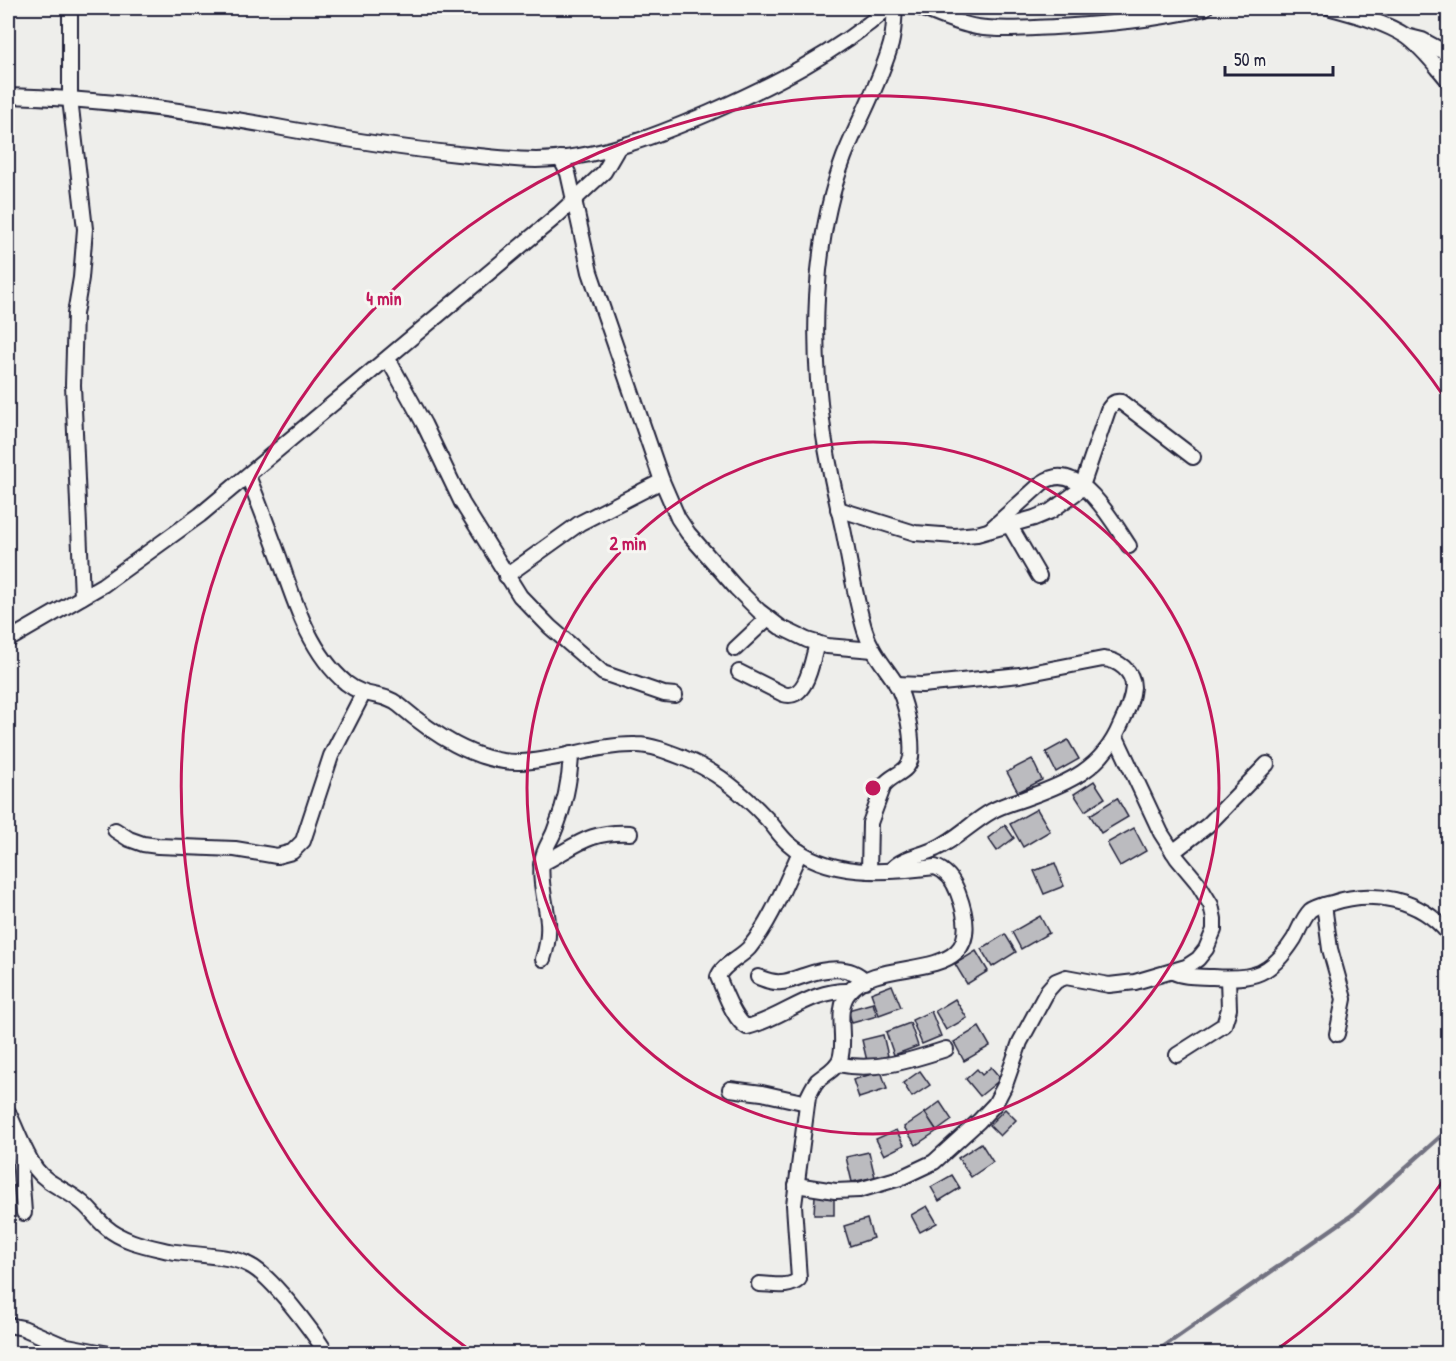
<svg xmlns="http://www.w3.org/2000/svg" width="1456" height="1361" font-family="'Patrick Hand',sans-serif">
<rect width="100%" height="100%" fill="#eeeeeb"/>
<filter id="ink" filterUnits="userSpaceOnUse"><feTurbulence type="fractalNoise" baseFrequency=".0167" numOctaves="2"/><feDisplacementMap in="SourceGraphic" scale="12" xChannelSelector="R" yChannelSelector="G"/><feConvolveMatrix kernelMatrix="1 2 1 2 8 2 1 2 1" color-interpolation-filters="sRGB"/></filter>
<g filter="url(#ink)">
<g fill="none" stroke-linecap="round" stroke-linejoin="round">
<path stroke="#727281" stroke-width="4.5" d="M1153 1354 1352 1215 1448 1130"/>
</g>
<g fill="#bbbbbf" stroke="#22223b" stroke-width="1.5">
<path d="M1068 740 1079 759 1056 772 1046 752Z"/>
<path d="M1032 759 1042 780 1018 792 1007 772Z"/>
<path d="M1094 781 1105 798 1085 811 1074 794Z"/>
<path d="M1117 798 1128 817 1101 833 1090 815Z"/>
<path d="M1037 809 1050 831 1023 847 1010 824Z"/>
<path d="M1005 825 1014 838 997 851 988 838Z"/>
<path d="M1134 828 1146 851 1120 866 1107 843Z"/>
<path d="M1055 863 1064 886 1044 894 1034 871Z"/>
<path d="M1040 916 1049 933 1021 949 1012 932Z"/>
<path d="M1005 934 1016 952 992 967 981 949Z"/>
<path d="M976 951 988 971 967 984 955 964Z"/>
<path d="M892 985 901 1007 879 1015 871 993Z"/>
<path d="M955 999 967 1018 946 1030 935 1011Z"/>
<path d="M873 1003 877 1016 852 1023 848 1010Z"/>
<path d="M931 1011 941 1036 922 1044 912 1020Z"/>
<path d="M910 1023 918 1046 894 1055 886 1032Z"/>
<path d="M979 1027 990 1046 964 1061 954 1042Z"/>
<path d="M883 1035 888 1056 867 1061 862 1040Z"/>
<path d="M991 1067 1001 1079 980 1096 966 1079 977 1069 982 1075Z"/>
<path d="M881 1071 887 1089 859 1098 853 1080Z"/>
<path d="M920 1071 930 1085 912 1097 903 1083Z"/>
<path d="M940 1102 952 1120 937 1131 925 1113Z"/>
<path d="M1005 1109 1016 1120 1000 1136 989 1125Z"/>
<path d="M925 1113 937 1131 916 1145 904 1127Z"/>
<path d="M896 1130 904 1145 884 1155 876 1139Z"/>
<path d="M981 1143 993 1162 971 1177 958 1158Z"/>
<path d="M869 1152 875 1177 852 1182 846 1157Z"/>
<path d="M952 1175 960 1188 939 1201 931 1187Z"/>
<path d="M815 1195 834 1196V1215H814Z"/>
<path d="M927 1206 937 1223 920 1232 911 1215Z"/>
<path d="M867 1219 873 1238 850 1246 844 1226Z"/>
</g>
<g fill="none" stroke-linecap="round" stroke-linejoin="round">
<defs>
<g id="minor">
<path d="M70 8V99L85 229 81 278 75 314 73 385 82 597"/>
<path d="M921 8C939 15 958 24 977 27 1003 31 1030 28 1055 27 1105 24 1156 20 1205 8"/>
<path d="M1331 8C1356 15 1384 22 1406 36 1423 48 1435 65 1448 80"/>
<path d="M1410 37 1422 40 1448 54"/>
<path d="M8 96C102 98 196 112 288 129 344 139 401 148 458 154 484 156 510 160 536 160 598 159 653 137 709 113 773 85 836 53 888 8"/>
<path d="M560 158 568 173 590 272 662 481 678 518 688 533 736 588 759 611 780 627 807 640 827 646 873 650"/>
<path d="M388 359 424 424 462 503 520 596 550 627 603 673 664 694 675 695"/>
<path d="M248 476C259 503 269 530 279 557 294 600 309 652 346 683 366 699 383 692 399 705 432 733 475 763 520 762 559 761 597 744 636 745 652 745 669 752 684 758 716 771 743 793 767 819 774 826 780 836 788 843 827 878 887 873 935 867 947 871 954 882 958 893 996 993 883 950 849 992 834 1011 847 1038 840 1059 836 1069 825 1074 817 1081 813 1086 811 1091 808 1097L794 1205 799 1279C789 1289 772 1284 759 1284"/>
<path d="M838 509 915 533 955 536 977 534 1034 518 1051 511 1081 489 1108 410C1112 404 1114 401 1121 402L1193 457"/>
<path d="M1010 526 1039 576"/>
<path d="M990 530 1042 483C1078 457 1112 521 1129 546"/>
<path d="M506 576 580 523 662 481"/>
<path d="M8 640 103 585 200 515 559 214 604 172 618 148"/>
<path d="M735 649 768 618"/>
<path d="M739 672 783 694C807 702 812 660 817 643"/>
<path d="M115 830 129 839 143 844 158 846 235 849 277 856 292 852 303 841 331 756 363 694"/>
<path d="M800 852C785 884 772 920 749 948 740 958 723 964 718 977 724 990 734 1021 747 1027 783 1018 811 989 850 991"/>
<path d="M1173 852 1208 825 1267 764"/>
<path d="M541 864C577 846 587 831 630 833"/>
<path d="M891 870C903 857 920 856 935 849 956 840 972 822 992 811 1002 805 1015 802 1026 798 1068 783 1102 769 1120 726 1126 714 1132 701 1133 687 1133 671 1118 660 1103 659L1020 675 922 685 896 684"/>
<path d="M869 871 870 823 884 785C892 774 909 773 911 757 913 737 906 699 895 682 884 665 871 651 865 631 855 598 850 563 843 529 836 498 829 467 824 436 811 346 812 243 844 157 859 119 880 83 891 44 894 32 894 19 895 8"/>
<path d="M1324 905 1330 949 1344 999 1337 1034"/>
<path d="M543 959C547 947 549 935 548 922 546 902 539 881 542 862 543 850 550 842 554 832 564 808 570 780 571 754"/>
<path d="M1173 972C1185 978 1200 976 1213 977 1254 980 1271 975 1294 939 1299 930 1303 918 1310 911 1316 906 1325 905 1332 903 1373 889 1420 899 1448 933"/>
<path d="M758 977C766 980 773 983 781 982 789 982 796 978 803 976 823 969 850 964 865 981"/>
<path d="M1177 1055 1224 1025 1229 1009 1228 978"/>
<path d="M837 1064C875 1072 909 1061 946 1049"/>
<path d="M730 1089 762 1093 807 1103"/>
<path d="M8 1112C17 1130 24 1152 36 1169 47 1184 65 1189 80 1201 90 1208 96 1219 106 1227 123 1242 147 1246 169 1251 191 1255 231 1255 249 1265 271 1275 313 1332 327 1354"/>
<path d="M19 1143 24 1213"/>
<path d="M796 1185 835 1191 859 1190 900 1178 934 1162 979 1121 995 1104 1005 1085 1020 1042 1048 990 1056 981 1066 977 1109 985 1135 982 1186 967 1198 959 1206 949 1214 930V919L1211 905 1197 882 1177 858 1161 833 1116 737"/>
<path d="M8 1325 23 1328 62 1345 109 1354"/>
</g>
</defs>
<use href="#minor" stroke="#22223b" stroke-width="18"/>
<use href="#minor" stroke="#f6f6f2" stroke-width="14"/>
</g>
</g>
<g fill="none" stroke="#c2185b" stroke-width="3">
<circle cx="873" cy="788" r="346"/>
<path d="M1447 1175A692 692 0 0 1 1275 1351M471 1351A692 692 0 1 1 1447 401"/>
</g>
<circle cx="873" cy="788" r="9" fill="#c2185b" stroke="#f6f6f2" stroke-width="3"/>
<g font-size="18" text-anchor="middle" font-weight="bold" fill="#c2185b" stroke="#f6f6f2" stroke-width="6" stroke-linejoin="round" paint-order="stroke">
<text x="384" y="305">4 min</text>
<text x="628" y="550">2 min</text>
</g>
<rect width="1456" height="1361" fill="none" stroke="#f6f6f2" stroke-width="30"/>
<rect x="15" y="15" width="1426" height="1331" fill="none" stroke="#22223b" stroke-width="2" filter="url(#ink)"/>
<path d="M1225 66v9h108v-9" fill="none" stroke="#22223b" stroke-width="3"/>
<text x="1234" y="66" font-size="18" fill="#22223b" stroke="#f6f6f2" stroke-width="4.5" paint-order="stroke">50 m</text>
</svg>
